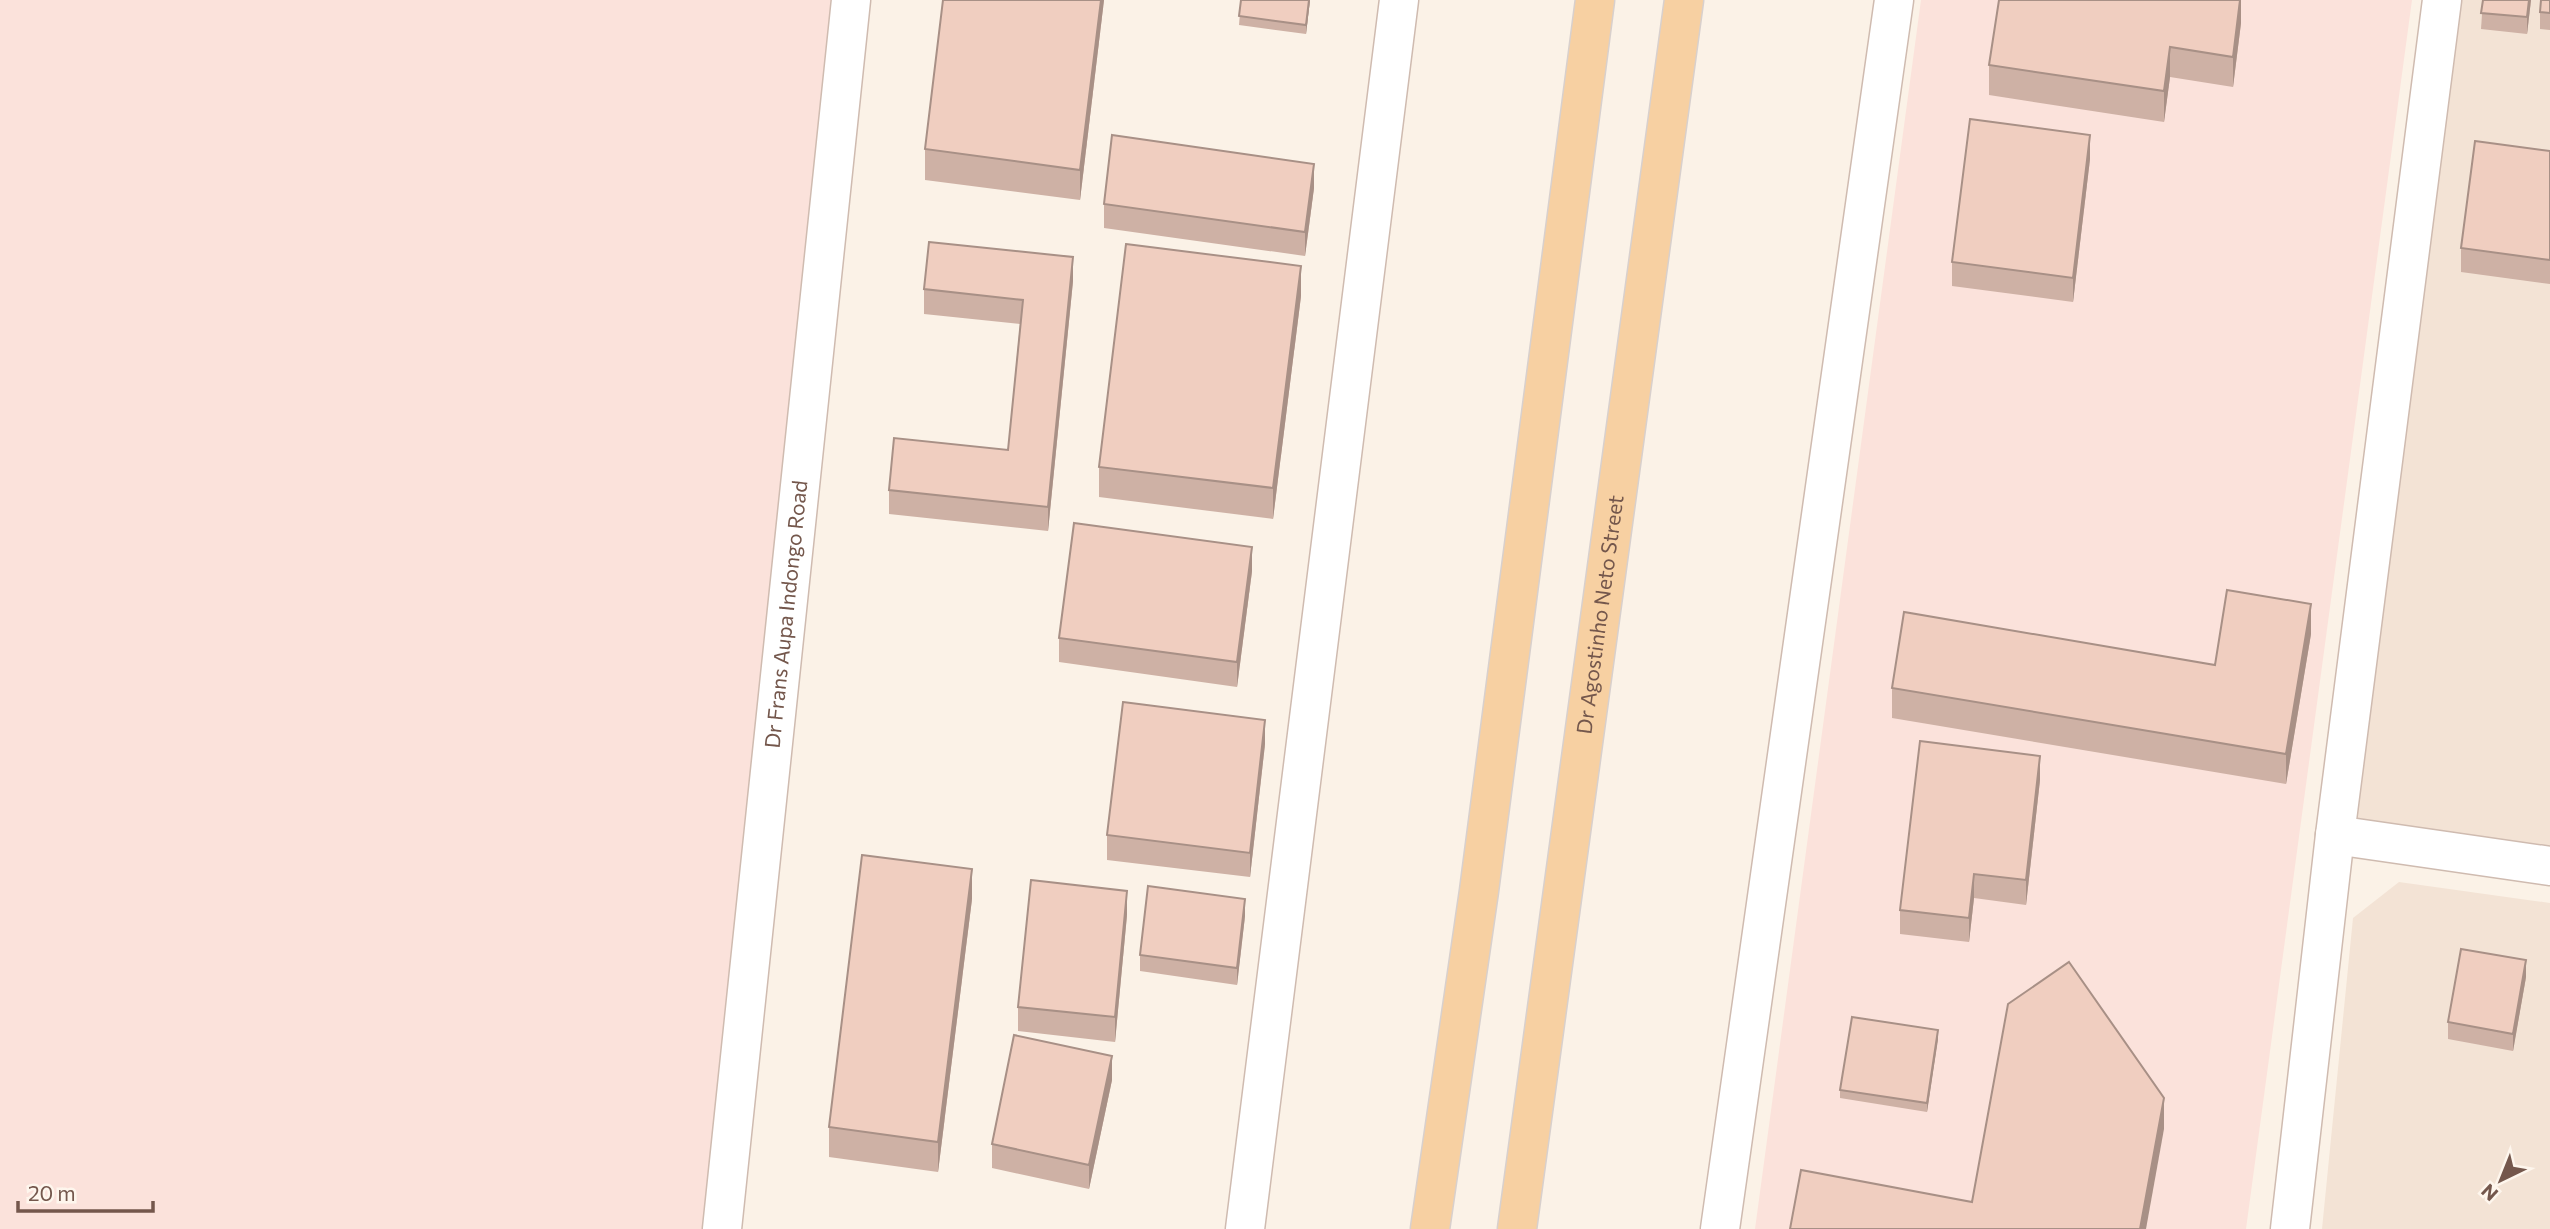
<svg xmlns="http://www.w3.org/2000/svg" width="2550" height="1229" font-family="Commissioner,sans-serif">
<rect width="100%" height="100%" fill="#fbf2e7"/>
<g fill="#f3e3d5">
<path d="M2442 0H2550V866L2336 835Z"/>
<path d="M2399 882 2550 903V1229H2322L2353 918Z"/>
</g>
<g fill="#fbe2db">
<path d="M0 0H851L722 1229H0Z"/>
<path d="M1921 0H2412L2246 1229H1755Z"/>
</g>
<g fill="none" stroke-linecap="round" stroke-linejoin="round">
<defs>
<g id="minor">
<path d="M2335 835 2550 866"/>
<path id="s1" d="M722 1229 851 0"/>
<path d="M1245 1229 1399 0"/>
<path d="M1720 1229 1894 0"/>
<path d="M2290 1229 2335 835 2442 0"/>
</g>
<g id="major">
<path d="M1430 1229 1479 891 1595 0"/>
<path id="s2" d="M1517 1229 1684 0"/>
</g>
</defs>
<use href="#minor" stroke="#cfbbb0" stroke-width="41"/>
<use href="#major" stroke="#d8d0cd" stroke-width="41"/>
<use href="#minor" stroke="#fff" stroke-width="38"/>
<use href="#major" stroke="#f7d0a2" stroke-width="38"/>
</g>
<g fill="#ceb1a5">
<path d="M943 0H1104L1080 200 925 180V149Z"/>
<path d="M1241 0H1310L1306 34 1239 25Z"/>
<path d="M2241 0V23L2233 87 2170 77 2164 122 1989 95V65Z"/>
<path d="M2483 0H2531L2527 34 2481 29Z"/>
<path d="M2550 0V30L2540 29V12Z"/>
<path d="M2550 151V284L2461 272V248Z"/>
<path d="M2090 159 2073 302 1952 286V262Z"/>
<path d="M1314 188 1305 256 1104 228V204Z"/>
<path d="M1073 281 1048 531 889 514V490L1008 450 1020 324 924 314V289Z"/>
<path d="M1301 296 1273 519 1099 497V467Z"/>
<path d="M1252 571 1237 687 1059 662V638Z"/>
<path d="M2311 634 2286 784 1892 718V688L2215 665Z"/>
<path d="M1265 744 1250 877 1107 860V835Z"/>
<path d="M2040 780 2026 905 1974 898 1969 942 1900 934V910Z"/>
<path d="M972 899 938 1172 829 1157V1127Z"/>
<path d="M1127 915 1115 1042 1018 1031V1007Z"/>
<path d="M1245 916 1237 985 1140 971V955Z"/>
<path d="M2526 977 2513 1051 2448 1039V1022Z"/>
<path d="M1938 1039 1927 1112 1840 1098V1090Z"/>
<path d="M1112 1080 1089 1189 992 1168V1144Z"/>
</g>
<g fill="#a89086">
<path d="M1101 0H1104L1080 200V170Z"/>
<path d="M1309 0H1310L1306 34V25Z"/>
<path d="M2240 0H2241V23L2233 87V57Z"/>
<path d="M2529 0H2531L2527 34V17Z"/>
<path d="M2170 47V77L2164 122V91Z"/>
<path d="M2090 135V159L2073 302V278Z"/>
<path d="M1314 164V188L1305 256V232Z"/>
<path d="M1073 257V281L1048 531V507Z"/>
<path d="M1301 266V296L1273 519V488Z"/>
<path d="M1252 547V571L1237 687V662Z"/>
<path d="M2311 604V634L2286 784V754Z"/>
<path d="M1265 720V744L1250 877V853Z"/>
<path d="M2040 756V780L2026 905V880Z"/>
<path d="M972 869V899L938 1172V1142Z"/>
<path d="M1974 874V898L1969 942V918Z"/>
<path d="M1127 891V915L1115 1042V1017Z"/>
<path d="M1245 899V916L1237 985V968Z"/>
<path d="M2526 960V977L2513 1051V1034Z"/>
<path d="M1938 1030V1039L1927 1112V1103Z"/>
<path d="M1112 1056V1080L1089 1189V1165Z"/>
<path d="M2164 1098V1129L2146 1229H2140Z"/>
</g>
<g fill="#f0cec0" stroke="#a89086" stroke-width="2">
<path d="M943 0H1101L1080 170 925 149Z"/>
<path d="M1241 0H1309L1306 25 1239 16Z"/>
<path d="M1999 0H2240L2233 57 2170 47 2164 91 1989 65Z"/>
<path d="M2483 0H2529L2527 17 2481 13Z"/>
<path d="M2541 0H2550V13L2540 12Z"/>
<path d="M1970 119 2090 135 2073 278 1952 262Z"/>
<path d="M1112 135 1314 164 1305 232 1104 204Z"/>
<path d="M2475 141 2550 151V260L2461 248Z"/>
<path d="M929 242 1073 257 1048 507 889 490 894 438 1008 450 1023 300 924 289Z"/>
<path d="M1126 244 1301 266 1273 488 1099 467Z"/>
<path d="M1074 523 1252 547 1237 662 1059 638Z"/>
<path d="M2227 590 2311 604 2286 754 1892 688 1904 612 2215 665Z"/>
<path d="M1123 702 1265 720 1250 853 1107 835Z"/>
<path d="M1920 741 2040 756 2026 880 1974 874 1969 918 1900 910Z"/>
<path d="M862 855 972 869 938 1142 829 1127Z"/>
<path d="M1031 880 1127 891 1115 1017 1018 1007Z"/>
<path d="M1148 886 1245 899 1237 968 1140 955Z"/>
<path d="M2461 949 2526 960 2513 1034 2448 1022Z"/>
<path d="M2069 962 2164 1098 2140 1229H1790L1801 1170 1972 1202 2008 1004Z"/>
<path d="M1852 1017 1938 1030 1927 1103 1840 1090Z"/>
<path d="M1014 1035 1112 1056 1089 1165 992 1144Z"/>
</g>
<g text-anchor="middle" stroke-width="7" stroke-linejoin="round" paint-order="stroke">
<g font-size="21" fill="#74574c" stroke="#fef6ed">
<text dy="7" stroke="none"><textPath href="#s1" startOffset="618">Dr Frans Aupa Indongo Road</textPath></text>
<text dy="7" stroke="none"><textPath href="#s2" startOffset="620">Dr Agostinho Neto Street</textPath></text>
</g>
</g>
<g transform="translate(2501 1180) rotate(223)" stroke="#fef6ed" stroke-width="5" paint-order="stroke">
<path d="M0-5L12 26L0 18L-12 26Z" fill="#74574c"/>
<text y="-10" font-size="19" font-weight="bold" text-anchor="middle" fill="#74574c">N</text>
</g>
<path d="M18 1201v10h135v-10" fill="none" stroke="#74574c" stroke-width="3.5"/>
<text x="28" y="1201" font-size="21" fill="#74574c" stroke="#fef6ed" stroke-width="5" paint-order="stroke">20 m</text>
</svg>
